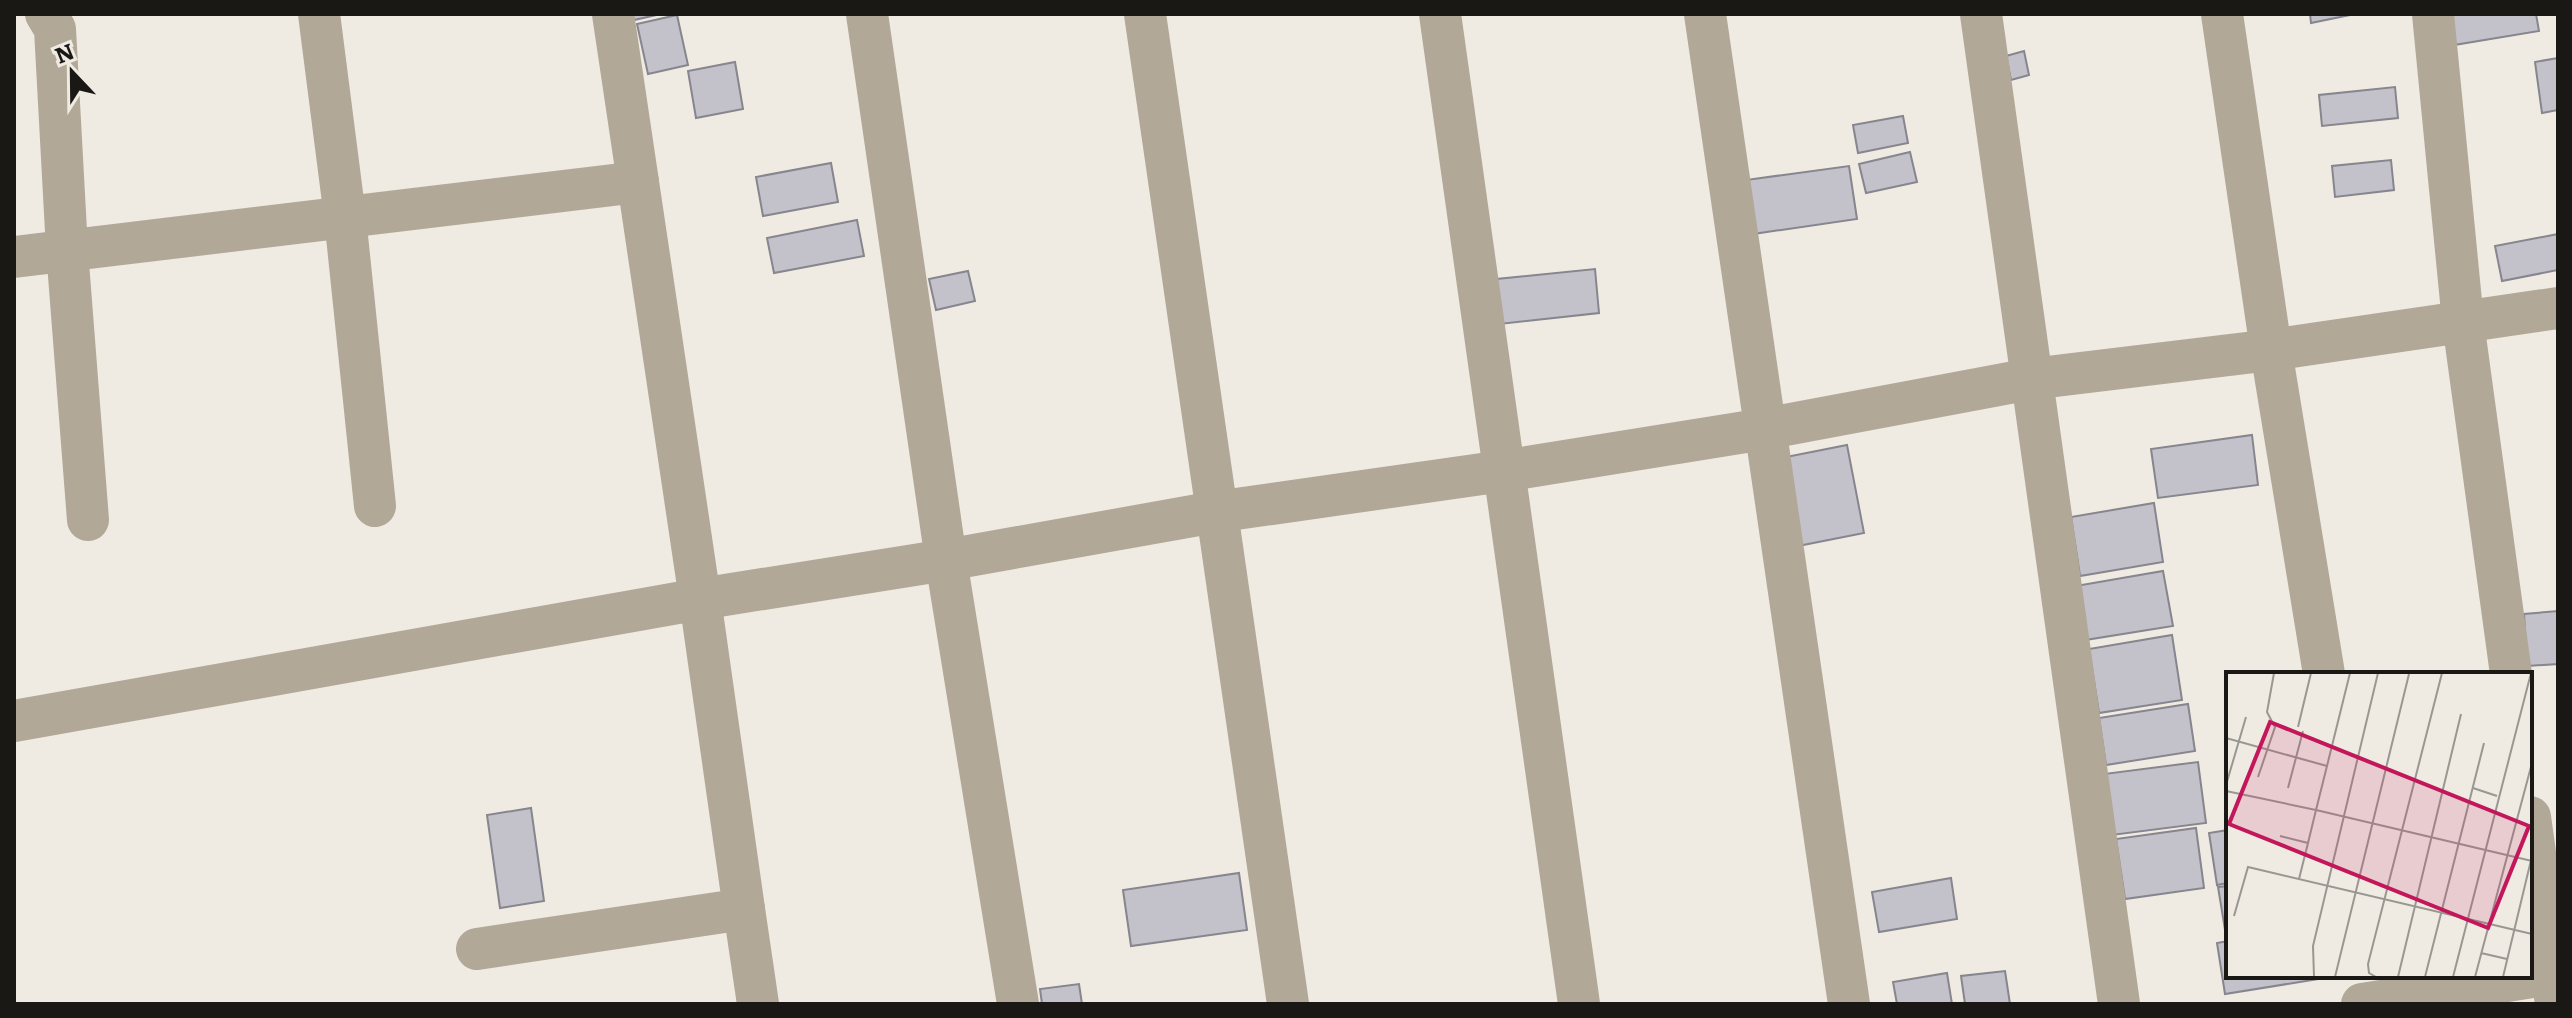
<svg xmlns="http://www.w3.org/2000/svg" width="2572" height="1018" font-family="Literata,serif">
<rect width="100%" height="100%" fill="#efebe3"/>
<g fill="#c3c1c9" stroke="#87858d" stroke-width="2">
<path d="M632 14H661L634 20Z"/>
<path d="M2310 14H2355L2311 23Z"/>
<path d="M2436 14H2536L2539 31 2442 47Z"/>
<path d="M677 15 688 65 648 74 637 24Z"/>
<path d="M2024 51 2029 75 2011 80 2006 56Z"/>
<path d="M2558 58V110L2542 113 2535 62Z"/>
<path d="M735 62 743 109 696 118 688 71Z"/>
<path d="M2395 87 2398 118 2322 126 2319 95Z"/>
<path d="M1903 116 1908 143 1858 153 1853 125Z"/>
<path d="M1910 152 1917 182 1866 193 1859 164Z"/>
<path d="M2391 160 2394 190 2335 197 2332 166Z"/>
<path d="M831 163 838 202 763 216 756 177Z"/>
<path d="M1849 166 1857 219 1753 234 1746 180Z"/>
<path d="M857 220 864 256 774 273 767 238Z"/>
<path d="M2558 234V270L2502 281 2495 246Z"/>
<path d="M1595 269 1599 313 1491 325 1487 280Z"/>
<path d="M968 271 975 301 936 310 929 279Z"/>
<path d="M2252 435 2258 485 2158 498 2151 449Z"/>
<path d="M1847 445 1864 533 1798 546 1781 458Z"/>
<path d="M2154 503 2163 562 2080 576 2071 517Z"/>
<path d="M2163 571 2173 626 2079 641 2070 587Z"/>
<path d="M2558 611V664L2527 666 2524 614Z"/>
<path d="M2172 635 2182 700 2099 713 2089 649Z"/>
<path d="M2188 704 2195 751 2106 765 2099 718Z"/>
<path d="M2198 762 2206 823 2112 835 2104 774Z"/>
<path d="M531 808 544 901 500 908 487 815Z"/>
<path d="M2196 828 2204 888 2125 899 2116 839Z"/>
<path d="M2228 830V883L2217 885 2209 833Z"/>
<path d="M1239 873 1247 930 1131 946 1123 890Z"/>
<path d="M1951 878 1957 919 1879 932 1872 892Z"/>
<path d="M2228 886V936H2226L2218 887Z"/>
<path d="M2228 941V976H2337L2225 994 2217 943Z"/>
<path d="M2005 971 2010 1004H1965L1961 976Z"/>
<path d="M1947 973 1952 1004H1897L1893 982Z"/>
<path d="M1079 984 1082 1004H1042L1040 989Z"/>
</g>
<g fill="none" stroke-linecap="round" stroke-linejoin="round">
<g stroke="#b2a897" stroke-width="42">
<path d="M46 14 55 29 67 250 88 520"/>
<path d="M319 14 345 217 375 506"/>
<path d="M613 14 638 182"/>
<path d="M867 14 946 560 1018 1004"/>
<path d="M1145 14 1288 1004"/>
<path d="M1440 14 1579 1004"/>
<path d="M1705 14 1849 1004"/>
<path d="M1981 14 2119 1004"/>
<path d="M2222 14 2271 350 2324 674"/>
<path d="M2433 14 2463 322 2511 674"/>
<path d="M14 257 638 182 700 599 946 560 1215 512 1503 471 1764 429 2031 379 2271 350 2558 308"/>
<path d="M14 721 700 599 744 909 477 949"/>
<path d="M2530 817 2556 1004"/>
<path d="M744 909 758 1004"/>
<path d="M2362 1004 2558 973"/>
</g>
</g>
<g transform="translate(2226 672)">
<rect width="306" height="306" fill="#efebe3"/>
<path fill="none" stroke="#999791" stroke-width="2" d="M72 55 85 1M0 66 101 94 90 138 306 189M101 94 124 1M32 105 49 55 41 40 48 1M0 113 20 45M62 116 77 59M247 116 271 124M0 119 90 138 82 171 54 164M73 207 82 171M8 244 22 195 306 262M255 281 281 287M88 305 87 274 152 1M109 305 183 2M150 305 143 301 142 292 216 1M172 305 235 42M199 305 258 71M227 305 305 1M249 305 306 91M277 305 306 184"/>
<path fill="#c2185b" fill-opacity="0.15" stroke="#c2185b" stroke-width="4" d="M44 50 303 154 262 256 3 152Z"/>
<rect width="306" height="306" fill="none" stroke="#191815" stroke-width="4"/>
</g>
<rect width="2572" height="1018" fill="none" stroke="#191815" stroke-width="32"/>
<g transform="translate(72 72) rotate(338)" stroke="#efebe3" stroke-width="6" paint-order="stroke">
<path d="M0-6L14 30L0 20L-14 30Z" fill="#191815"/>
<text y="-12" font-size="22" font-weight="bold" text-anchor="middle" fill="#191815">N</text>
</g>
</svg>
